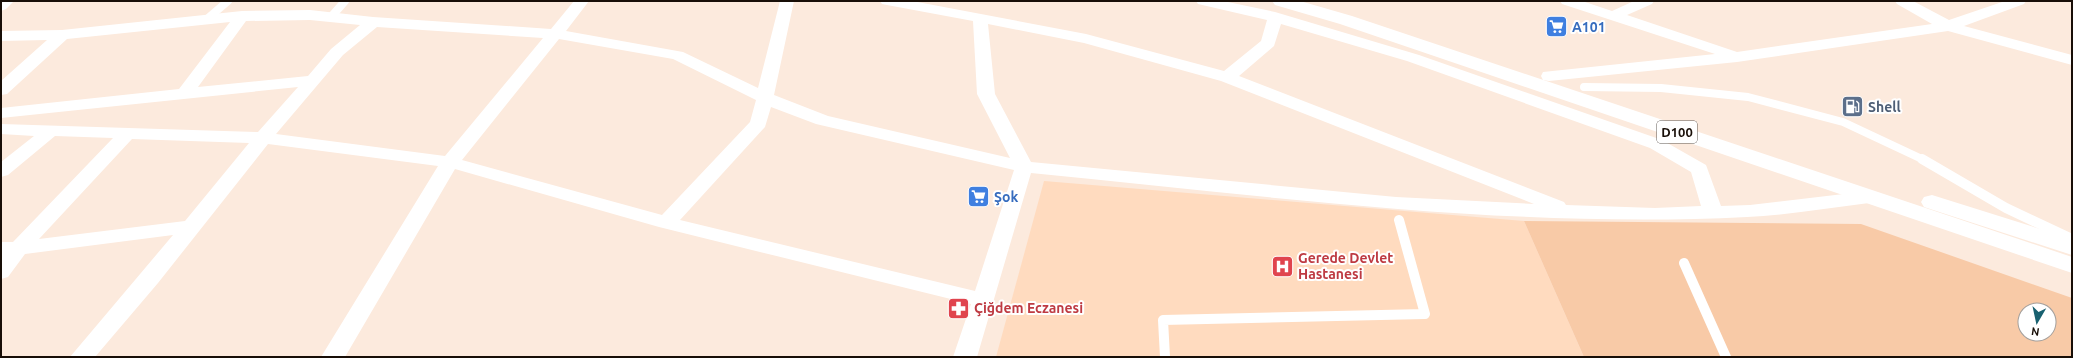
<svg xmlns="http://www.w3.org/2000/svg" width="2073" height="358" font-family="Ubuntu,sans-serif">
<rect width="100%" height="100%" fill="#fceadd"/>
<path fill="#ffdbbf" d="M1044 181 1524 221 1584 357H996Z"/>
<path fill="#f8caa7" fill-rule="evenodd" d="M1524 221 1861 224 2072 298V357H1584ZM2025 310H2049V334H2025Z"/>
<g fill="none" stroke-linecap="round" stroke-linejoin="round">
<g stroke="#fff" stroke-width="8">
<path d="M331 17 345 1"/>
<path d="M207 19 228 1"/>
<path d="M1584 87 1661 88 1748 97 1843 122 1924 160"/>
</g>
<g stroke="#fff" stroke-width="10">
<path d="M1922 159 2006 208 2072 239"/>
<path d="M1684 263 1726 357"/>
<path d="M1165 357 1163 320 1425 314 1399 220"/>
</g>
<g fill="#fff" fill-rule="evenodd">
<path d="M1 1H14L6 9 1 11Z"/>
<path d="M574 1H589L566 31 683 52 758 88 780 1H794L774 95 828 116 1010 158 977 94 973 21 887 5 882 4 880 1H912L1086 34 1224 71 1261 41 1267 20 1198 4 1196 1H1223L1275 12 1419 55 1662 140 1706 165 1721 206 1750 205 1869 191 1876 193 1879 197 1876 201 1869 203C1829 208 1788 215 1747 217 1509 229 1268 196 1031 173L977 357H953L971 304 659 227 455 169 345 357H321L438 166 268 144 158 283 95 357H70L173 235 25 254 8 277 1 279 2 255 1 256V242H13L113 138 55 136 8 175 1 177V162L34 136 1 134V124L258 132 298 87 1 118V108L179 89 230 22 67 39 7 94 1 95V81L47 40 1 41V31L62 30 242 11 310 10 373 17 551 29ZM310 20 360 25 331 49 308 76 198 87 246 21ZM988 24 1084 43 1221 81 1534 204 1396 197 1031 162 995 94ZM1281 24 1407 61 1650 148 1691 172 1701 206 1655 208 1566 205 1564 202 1239 76 1274 46ZM377 27 543 38 445 156 276 134 343 55ZM559 39 673 59 756 100 750 122 662 215 462 160ZM771 107 816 124 1014 170 975 291 680 220 765 127ZM132 139 249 143 185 221 39 239Z"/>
<path d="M1560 1H1582L1612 11 1634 1H1654L1652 4 1627 15 1737 52 1932 24 1897 4 1895 1H1913L1949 20 2005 1H2026L2024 4 1964 26 2072 55V65L1948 31 1737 62 1549 81 1543 80 1541 76 1543 72 1715 54 1562 4Z"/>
</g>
<g fill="#fff" fill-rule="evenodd">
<path d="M1272 1H1300L1352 16 2072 257V273L1340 24 1275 5Z"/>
<path d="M1932 195 2072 239V255L1924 207 1921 202 1924 197Z"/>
</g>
</g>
<defs>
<symbol id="supermarket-square" viewBox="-11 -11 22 22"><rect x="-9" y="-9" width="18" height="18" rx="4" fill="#3f7fe0" stroke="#fff"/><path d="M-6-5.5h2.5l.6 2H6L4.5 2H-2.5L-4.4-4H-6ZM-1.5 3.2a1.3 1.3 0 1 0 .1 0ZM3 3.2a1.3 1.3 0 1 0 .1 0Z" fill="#fff"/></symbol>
<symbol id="fuel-square" viewBox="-11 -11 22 22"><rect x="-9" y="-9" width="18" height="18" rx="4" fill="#5c6f8a" stroke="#fff"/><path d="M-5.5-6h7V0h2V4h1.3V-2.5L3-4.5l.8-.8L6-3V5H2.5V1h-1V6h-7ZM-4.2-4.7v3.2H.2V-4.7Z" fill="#fff"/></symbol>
<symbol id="hospital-square" viewBox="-11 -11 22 22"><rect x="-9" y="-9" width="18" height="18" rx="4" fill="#e0444e" stroke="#fff"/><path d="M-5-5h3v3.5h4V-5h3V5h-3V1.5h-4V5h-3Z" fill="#fff"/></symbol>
<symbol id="pharmacy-square" viewBox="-11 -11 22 22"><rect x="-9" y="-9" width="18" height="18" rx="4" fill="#e0444e" stroke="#fff"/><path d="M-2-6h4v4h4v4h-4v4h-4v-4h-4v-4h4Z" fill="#fff"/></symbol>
</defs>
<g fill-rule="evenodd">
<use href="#supermarket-square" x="1544" y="14" width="25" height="25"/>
<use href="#fuel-square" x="1840" y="94" width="25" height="25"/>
<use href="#supermarket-square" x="966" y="184" width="25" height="25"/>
<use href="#hospital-square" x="1270" y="254" width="25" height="25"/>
<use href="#pharmacy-square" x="946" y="296" width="25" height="25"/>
</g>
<g text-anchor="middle" stroke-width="4" stroke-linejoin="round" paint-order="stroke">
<rect fill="#fff" stroke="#5d5651" stroke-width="1" x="1657" y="121" width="40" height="22" rx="3"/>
<g font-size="13" font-weight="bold" fill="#180e07">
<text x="1677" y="137">D100</text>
</g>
<g font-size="14" font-weight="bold" fill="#366cbe" stroke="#fff" text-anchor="start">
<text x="1572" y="32">A101</text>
<text x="994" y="202">Şok</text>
</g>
<g font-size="14" font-weight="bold" fill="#4e5e75" stroke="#fff" text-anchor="start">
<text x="1868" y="112">Shell</text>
</g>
<g font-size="14" font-weight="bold" fill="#be3a42" stroke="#fff" text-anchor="start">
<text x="1298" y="263">Gerede Devlet<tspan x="1298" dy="16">Hastanesi</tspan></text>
<text x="974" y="313">Çiğdem Eczanesi</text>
</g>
</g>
<rect width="2073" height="358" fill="none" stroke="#180e07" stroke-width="4"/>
<g transform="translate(2037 322) rotate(189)"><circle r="19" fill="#ffffff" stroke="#a39f9c"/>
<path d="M0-3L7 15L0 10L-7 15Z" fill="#196170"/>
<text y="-6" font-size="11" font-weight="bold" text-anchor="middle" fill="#180e07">N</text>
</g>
</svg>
